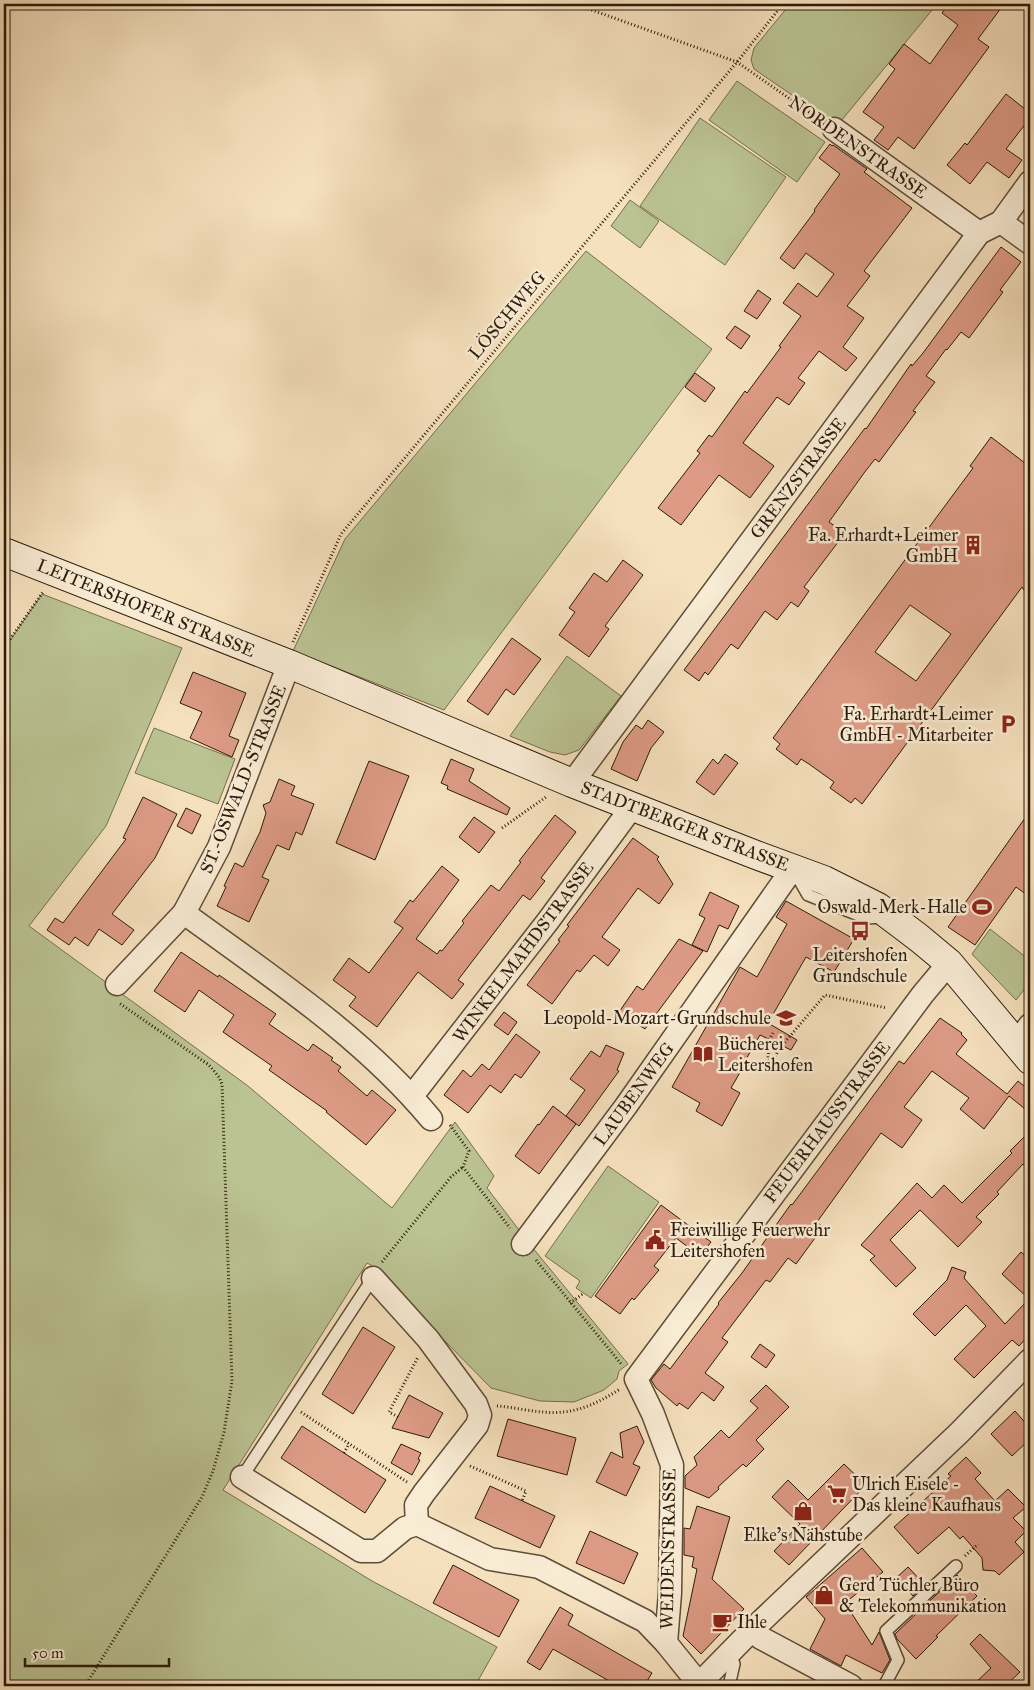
<svg xmlns="http://www.w3.org/2000/svg" width="1034" height="1690" font-family="'IM FELL Great Primer',serif">
<rect width="100%" height="100%" fill="#f6e1be"/>
<filter id="stains"><feTurbulence type="fractalNoise" baseFrequency=".004" numOctaves="4"/><feColorMatrix values="0 0 0 0 .2 0 0 0 0 .09 0 0 0 0 .02 0 0 0 .5 -.17"/></filter>
<radialGradient id="worn" r=".72"><stop offset=".6" stop-color="#630" stop-opacity="0"/><stop offset="1" stop-color="#630" stop-opacity=".3"/></radialGradient>
<g fill="#bbc393" stroke="#746f4e">
<path d="M790 4H937L837 126 754 69 751 60 754 48Z"/>
<path d="M737 81 825 142 797 182 709 120Z"/>
<path d="M700 118 786 177 725 265 640 206Z"/>
<path d="M630 200 659 221 640 248 611 226Z"/>
<path d="M586 251 712 349 444 710 293 651 345 539Z"/>
<path d="M42 594 182 648 106 826 29 926 248 1086 392 1208 455 1122 494 1176 487 1188 532 1247 628 1364 619 1371 617 1379 604 1390 574 1402 540 1401 491 1388 440 1336 382 1271 367 1263 223 1490 372 1581 497 1647 475 1686H4V649Z"/>
<path d="M567 656 621 696 579 750 565 755 550 752 510 736Z"/>
<path d="M154 728 235 759 218 804 135 773Z"/>
<path d="M990 929 1027 958 1030 955V982L1016 1000 972 954Z"/>
<path d="M608 1166 659 1202 591 1298 576 1288 580 1281 545 1256Z"/>
</g>
<g fill="#dd9b85" stroke="#2c1b0a" fill-rule="evenodd">
<path d="M948 4H1004L978 39 989 47 914 149 898 137 888 150 874 140 884 127 863 112 895 69 889 64 904 44 930 64 958 25 942 13Z"/>
<path d="M1006 94 1030 113V118L1006 149 1022 160 1009 178 987 162 970 184 947 165 965 143 967 145Z"/>
<path d="M830 144 832 146 833 145 867 169 864 172 912 208 864 271 870 276 847 306 864 318 843 347 857 358 846 371 819 351 798 378 805 383 789 405 777 397 743 443 774 466 750 498 719 475 681 525 658 508 700 453 697 451 709 435 712 437 745 391 747 393 781 347 779 346 801 316 783 303 798 283 817 297 834 274 806 253 794 269 780 258 815 211 814 210 840 174 819 158Z"/>
<path d="M1001 247 1021 262 1000 290 1003 292 969 338 961 332 947 350 946 349 926 376 935 382 913 411 916 412 879 462 875 459 864 473 829 522 845 533 804 587 809 591 798 607 791 602 777 620 765 611 738 649 731 644 708 675 705 672 699 681 684 670 865 428 866 429 911 364 912 366 923 353Z"/>
<path d="M758 290 771 299 757 319 744 311Z"/>
<path d="M735 326 750 336 741 349 726 338Z"/>
<path d="M695 373 715 388 705 402 685 387Z"/>
<path d="M991 437 1030 467V599L1022 587 862 804 855 798 851 803 830 788 834 782 809 764 801 759 797 765 776 749 780 744 773 738 973 468 970 466ZM910 605 951 634 916 681 875 652Z"/>
<path d="M623 560 643 575 605 626 609 629 589 657 559 635 575 612 569 608 594 573 607 582Z"/>
<path d="M512 638 541 659 514 695 506 689 488 715 467 701Z"/>
<path d="M193 672 246 693 229 736 239 740 232 757 190 738 202 712 180 703Z"/>
<path d="M648 720 664 732 651 748 637 781 611 769 623 742 636 725 642 729Z"/>
<path d="M725 754 738 763 714 795 696 782 713 759 718 764Z"/>
<path d="M451 759 474 769 469 781 510 808 507 815 447 789 448 786 441 783Z"/>
<path d="M369 761 409 776 375 860 336 843Z"/>
<path d="M279 779 295 786 291 795 314 804 302 835 296 832 289 850 277 845 262 877 269 880 249 922 217 906 226 887 224 886 235 863 243 867 260 832 266 813 263 805 270 802Z"/>
<path d="M143 797 177 814 155 858 112 914 134 930 122 945 99 929 88 946 75 937 69 945 47 930 55 918 63 923 126 839 123 838Z"/>
<path d="M186 808 201 815 192 834 177 826Z"/>
<path d="M1030 811V897L1016 887 975 945 948 927Z"/>
<path d="M555 815 576 832 541 878 545 881 530 900 523 895 458 980 464 984 452 999 418 972 377 1027 349 1006 356 997 333 980 349 958 369 973 403 928 394 922 410 900 413 902 442 866 459 880 416 939 437 954 440 950 442 951 464 923 462 921 491 885 499 891 521 862 519 861Z"/>
<path d="M474 817 495 832 479 853 459 837Z"/>
<path d="M633 838 659 857 657 859 673 884 659 904 638 888 602 937 620 950 608 966 594 955 580 972 577 970 552 1004 527 985 560 941 558 940 569 926 567 925Z"/>
<path d="M710 892 739 906 728 929 719 925 707 952 692 945 705 918 699 915Z"/>
<path d="M786 901 854 939 834 972 806 957 768 1023 797 1040 791 1050 760 1035 745 1061 746 1062 731 1088 740 1093 722 1126 696 1111 700 1103 672 1087 740 967 757 977 787 924 776 917Z"/>
<path d="M679 939 703 951 645 1029 619 1012 637 986 643 990Z"/>
<path d="M181 952 218 977 219 975 276 1014 269 1024 308 1051 313 1044 333 1058 331 1060 341 1067 338 1071 367 1096 372 1090 396 1110 366 1145 326 1112 327 1111 269 1070 272 1066 223 1032 234 1015 199 990 185 1012 154 991Z"/>
<path d="M504 1012 517 1022 508 1035 494 1025Z"/>
<path d="M940 1018 962 1033 961 1034 967 1040 956 1054 1007 1094 1018 1081 1030 1091V1113L1009 1096 984 1129 960 1109 969 1098 932 1071 904 1107 922 1120 902 1148 881 1133 817 1222 823 1227 796 1264 788 1258 770 1282 766 1280 722 1338 728 1342 705 1373 724 1387 714 1401 702 1392 688 1409 679 1403 677 1406 656 1388 651 1380 664 1364 670 1369 719 1304 718 1303 742 1273 791 1204 792 1205 899 1061 904 1064Z"/>
<path d="M516 1034 540 1052 521 1078 515 1074 501 1093 490 1085 468 1113 444 1095 463 1070 471 1077 482 1064 489 1070Z"/>
<path d="M606 1045 624 1053 617 1070 619 1071 579 1126 566 1116 585 1090 570 1079 591 1051 600 1057Z"/>
<path d="M553 1106 576 1124 539 1174 515 1156 538 1124 539 1125Z"/>
<path d="M1030 1131V1171L1023 1164 997 1192 999 1194 976 1217 982 1222 958 1247 920 1210 890 1240 916 1268 896 1287 870 1260 875 1256 861 1245 917 1183 932 1198 944 1185 962 1203 1012 1153 1010 1151Z"/>
<path d="M661 1205 711 1242 700 1256 676 1238 654 1266 659 1270 634 1300 632 1298 620 1314 595 1296Z"/>
<path d="M1021 1252 1030 1260V1334L1019 1346 1012 1340 974 1378 954 1359 986 1326 966 1305 935 1336 913 1314 947 1280 952 1267 966 1272 964 1278 1005 1324 1029 1299 1002 1274Z"/>
<path d="M363 1327 395 1347 353 1414 322 1394Z"/>
<path d="M760 1344 775 1355 766 1368 751 1357Z"/>
<path d="M766 1385 789 1407 756 1440 764 1449 746 1467 743 1464 718 1487 719 1489 709 1498 685 1488V1476L697 1465 694 1457 721 1430 729 1438 758 1408 750 1401Z"/>
<path d="M409 1395 443 1413 429 1438 392 1428Z"/>
<path d="M1015 1411 1030 1428V1439L1012 1456 991 1434Z"/>
<path d="M508 1419 576 1438 567 1475 497 1456Z"/>
<path d="M302 1426 386 1480 365 1513 281 1458Z"/>
<path d="M637 1426 644 1442 633 1464 640 1467 626 1496 596 1482 611 1452 623 1458 620 1433Z"/>
<path d="M401 1444 421 1453 418 1459 420 1460 412 1475 391 1463Z"/>
<path d="M966 1457 981 1473 975 1479 995 1501 1008 1489 1026 1507 1013 1518 1026 1531 1015 1542 1024 1552 999 1575 995 1571 983 1570 982 1558 963 1536 960 1539 949 1527 918 1554 894 1527 951 1476 948 1474Z"/>
<path d="M844 1464 866 1485 789 1565 774 1551 800 1524 772 1497 788 1480 808 1500Z"/>
<path d="M490 1486 555 1516 540 1548 475 1518Z"/>
<path d="M697 1506 730 1517 712 1579 744 1609 701 1654 683 1636 697 1569 692 1567 694 1557 684 1555V1528L690 1529Z"/>
<path d="M590 1531 638 1553 624 1584 576 1563Z"/>
<path d="M862 1548 883 1572 845 1603 872 1645 879 1632 890 1660 882 1673 846 1655 841 1666 810 1649 825 1619 806 1597Z"/>
<path d="M453 1565 519 1600 499 1637 433 1603Z"/>
<path d="M908 1567 925 1585 913 1596 896 1578Z"/>
<path d="M957 1575 977 1596 936 1636 938 1637 916 1659 897 1639 895 1634Z"/>
<path d="M560 1607 573 1615 568 1625 652 1673 644 1686H618L553 1649 540 1670 527 1662Z"/>
<path d="M980 1634 1020 1672 1005 1686H972L991 1668 970 1644Z"/>
</g>
<g fill="none" stroke-linecap="round" stroke-linejoin="round">
<defs>
<g id="lane">
<path d="M796 874 808 895 866 918 883 917"/>
<path d="M242 1477 373 1278"/>
<path d="M729 1686 734 1664 729 1652"/>
<path d="M884 1686 898 1660 886 1631 956 1566"/>
</g>
<g id="street">
<path d="M834 129 979 233"/>
<path d="M1001 222 1030 243"/>
<path d="M572 783 979 233 1001 222 1030 182"/>
<path d="M184 913C270 976 362 1036 431 1119"/>
<path d="M117 984 184 913 219 847 289 664"/>
<path d="M1016 1043 1030 1025"/>
<path d="M412 1096 548 921 632 807"/>
<path d="M523 1244 626 1106 793 868"/>
<path d="M373 1278 428 1339 476 1404 480 1415 477 1425 424 1493 416 1505 417 1524"/>
<path d="M242 1477 361 1551H377L405 1528 417 1524 490 1559 539 1567 645 1621 666 1643"/>
<path d="M752 1630 761 1638 851 1686"/>
<path d="M699 1684 666 1643 670 1593 672 1465 653 1414 636 1379 923 994 949 963"/>
<path d="M697 1686 752 1630 960 1432 1030 1360"/>
</g>
<path id="secondary" d="M4 552 289 664 572 783 756 855 824 880 878 907 919 938 949 963 1030 1060"/>
</defs>
<use href="#lane" stroke="#5e4c37" stroke-width="14"/>
<use href="#street" stroke="#5e4c37" stroke-width="25"/>
<use href="#secondary" stroke="#2c1b0a" stroke-width="30"/>
<g stroke="#2c1b0a" stroke-width="3" stroke-dasharray="1 2.5" stroke-linecap="butt">
<path d="M575 4 737 62 819 119"/>
<path d="M293 642 341 534 737 62 783 4"/>
<path d="M4 648 43 592"/>
<path d="M502 828 546 797"/>
<path d="M773 1033 769 1040 768 1060 772 1062 779 1049 825 995 887 1008"/>
<path d="M450 1125 469 1151 463 1167 510 1228"/>
<path d="M536 1260 622 1365"/>
<path d="M382 1262 403 1236 451 1177 463 1167"/>
<path d="M570 1303 584 1293"/>
<path d="M497 1406C512 1407 528 1411 543 1412 573 1415 595 1405 620 1389"/>
<path d="M301 1412 407 1482"/>
<path d="M398 1417 389 1412 418 1357"/>
<path d="M344 1453 349 1444"/>
<path d="M470 1466 526 1491 522 1501"/>
<path d="M965 1556 978 1544"/>
<path d="M85 1686 202 1497 213 1471 224 1432 232 1381 222 1084 219 1077 209 1065 119 1003"/>
</g>
<use href="#lane" stroke="#f9ecd5" stroke-width="11"/>
<use href="#street" stroke="#f9ecd5" stroke-width="22"/>
<use href="#secondary" stroke="#f9ecd5" stroke-width="28"/>
</g>
<defs>
<symbol id="building-bare" viewBox="-9 -9 18 18"><path d="M-4-6H4V6H1V3H-1V6H-4ZM-2.5-4.3h1.7v1.8h-1.7ZM.8-4.3h1.7v1.8H.8ZM-2.5-1h1.7V.8h-1.7ZM.8-1h1.7V.8H.8Z" fill="#8f2418" stroke="#f9ecd5" stroke-width="2.5" paint-order="stroke"/></symbol>
<symbol id="parking-bare" viewBox="-9 -9 18 18"><path d="M-3.5-5.5H1a3.5 3.5 0 0 1 0 7H-1V5.5H-3.5ZM-1-3.4V-.6H.8a1.4 1.4 0 0 0 0-2.8Z" fill="#8f2418" stroke="#f9ecd5" stroke-width="2.5" paint-order="stroke"/></symbol>
<symbol id="stadium-bare" viewBox="-9 -9 18 18"><path d="M0-5a6.5 5 0 1 0 0 10a6.5 5 0 1 0 0-10ZM-3.5-1.8h7v3.6h-7Z" fill="#8f2418" stroke="#f9ecd5" stroke-width="2.5" paint-order="stroke"/></symbol>
<symbol id="bus-bare" viewBox="-9 -9 18 18"><path d="M-5-6H5V4H4V6H2V4H-2V6H-4V4H-5ZM-3.5-4V0h7V-4ZM-3.5 1.2v1.5H-2V1.2ZM2 1.2v1.5H3.5V1.2Z" fill="#8f2418" stroke="#f9ecd5" stroke-width="2.5" paint-order="stroke"/></symbol>
<symbol id="school-bare" viewBox="-9 -9 18 18"><path d="M0-5L7-2L0 1L-7-2ZM-4 1L0 2.5L4 1V4Q0 6-4 4Z" fill="#8f2418" stroke="#f9ecd5" stroke-width="2.5" paint-order="stroke"/></symbol>
<symbol id="library-bare" viewBox="-9 -9 18 18"><path d="M-6-4Q-3-5.5-.7-3.5V5Q-3 3-6 4ZM6-4Q3-5.5 .7-3.5V5Q3 3 6 4Z" fill="#8f2418" stroke="#f9ecd5" stroke-width="2.5" paint-order="stroke"/></symbol>
<symbol id="civic-bare" viewBox="-9 -9 18 18"><path d="M-.6-6.5H3V-4.5H.6V-3L4-1V1h2V6H-6V1h2V-1L-.6-3ZM-1.2 2.5V6h2.4V2.5Z" fill="#8f2418" stroke="#f9ecd5" stroke-width="2.5" paint-order="stroke"/></symbol>
<symbol id="supermarket-bare" viewBox="-9 -9 18 18"><path d="M-6-5.5h2.5l.6 2H6L4.5 2H-2.5L-4.4-4H-6ZM-1.5 3.2a1.3 1.3 0 1 0 .1 0ZM3 3.2a1.3 1.3 0 1 0 .1 0Z" fill="#8f2418" stroke="#f9ecd5" stroke-width="2.5" paint-order="stroke"/></symbol>
<symbol id="shop-bare" viewBox="-9 -9 18 18"><path d="M-5-2.5h2.3a2.7 3.5 0 0 1 5.4 0H5L5.5 6h-11ZM-1.5-2.5h3a1.5 2.3 0 0 0-3 0Z" fill="#8f2418" stroke="#f9ecd5" stroke-width="2.5" paint-order="stroke"/></symbol>
<symbol id="cafe-bare" viewBox="-9 -9 18 18"><path d="M-5.5-4.5H6V0H3Q3 3.5 0 3.5H-2.5Q-5.5 3.5-5.5 0ZM3-3.2v2h1.7v-2ZM-6 4.5H4V6H-6Z" fill="#8f2418" stroke="#f9ecd5" stroke-width="2.5" paint-order="stroke"/></symbol>
</defs>
<g fill-rule="evenodd">
<use href="#building-bare" x="959" y="531" width="28" height="28"/>
<use href="#parking-bare" x="994" y="710" width="28" height="28"/>
<use href="#stadium-bare" x="968" y="893" width="28" height="28"/>
<use href="#bus-bare" x="846" y="917" width="28" height="28"/>
<use href="#school-bare" x="772" y="1004" width="28" height="28"/>
<use href="#library-bare" x="689" y="1040" width="28" height="28"/>
<use href="#civic-bare" x="641" y="1226" width="28" height="28"/>
<use href="#supermarket-bare" x="823" y="1480" width="28" height="28"/>
<use href="#shop-bare" x="789" y="1497" width="28" height="28"/>
<use href="#shop-bare" x="810" y="1581" width="28" height="28"/>
<use href="#cafe-bare" x="708" y="1608" width="28" height="28"/>
</g>
<g text-anchor="middle" stroke-width="5" stroke-linejoin="round" paint-order="stroke">
<g font-size="18" fill="#2c1b0a" stroke="#f9ecd5">
<text transform="translate(858 147) rotate(35)" y="6">NORDENSTRASSE</text>
<text transform="translate(507 315) rotate(-50)" y="6">LÖSCHWEG</text>
<text transform="translate(798 478) rotate(-53)" y="6">GRENZSTRASSE</text>
<text transform="translate(146 608) rotate(22)" y="6">LEITERSHOFER STRASSE</text>
<text transform="translate(243 779) rotate(-68)" y="6">ST.-OSWALD-STRASSE</text>
<text transform="translate(685 826) rotate(21)" y="6">STADTBERGER STRASSE</text>
<text transform="translate(523 952) rotate(-53)" y="6">WINKELMAHDSTRASSE</text>
<text transform="translate(634 1094) rotate(-54)" y="6">LAUBENWEG</text>
<text transform="translate(827 1122) rotate(-53)" y="6">FEUERHAUSSTRASSE</text>
<text transform="translate(668 1549) rotate(-89)" y="6">WEIDENSTRASSE</text>
</g>
<g font-size="18" fill="#2c1b0a" stroke="#f9ecd5" text-anchor="start">
<text x="958" y="541" text-anchor="end">Fa. Erhardt+Leimer<tspan x="958" dy="21">GmbH</tspan></text>
<text x="993" y="720" text-anchor="end">Fa. Erhardt+Leimer<tspan x="993" dy="21">GmbH - Mitarbeiter</tspan></text>
<text x="967" y="913" text-anchor="end">Oswald-Merk-Halle</text>
<text x="860" y="961" text-anchor="middle">Leitershofen<tspan x="860" dy="21">Grundschule</tspan></text>
<text x="771" y="1024" text-anchor="end">Leopold-Mozart-Grundschule</text>
<text x="718" y="1050">Bücherei<tspan x="718" dy="21">Leitershofen</tspan></text>
<text x="670" y="1236">Freiwillige Feuerwehr<tspan x="670" dy="21">Leitershofen</tspan></text>
<text x="852" y="1490">Ulrich Eisele -<tspan x="852" dy="21">Das kleine Kaufhaus</tspan></text>
<text x="803" y="1541" text-anchor="middle">Elke's Nähstube</text>
<text x="839" y="1591">Gerd Tüchler Büro<tspan x="839" dy="21">&amp; Telekommunikation</tspan></text>
<text x="737" y="1628">Ihle</text>
</g>
</g>
<rect width="1034" height="1690" fill="none" stroke="#f6e1be" stroke-width="20"/>
<rect x="5" y="5" width="1024" height="1680" fill="none" stroke="#2c1b0a" stroke-width="2.5"/>
<rect x="10" y="10" width="1014" height="1670" fill="none" stroke="#2c1b0a"/>
<path d="M25 1658v8h144v-8" fill="none" stroke="#2c1b0a" stroke-width="2.5"/>
<text x="32" y="1658" font-size="15" fill="#2c1b0a" stroke="#f9ecd5" stroke-width="4" paint-order="stroke">50 m</text>
<rect width="100%" height="100%" filter="url(#stains)"/>
<rect width="100%" height="100%" fill="url(#worn)"/>
</svg>
